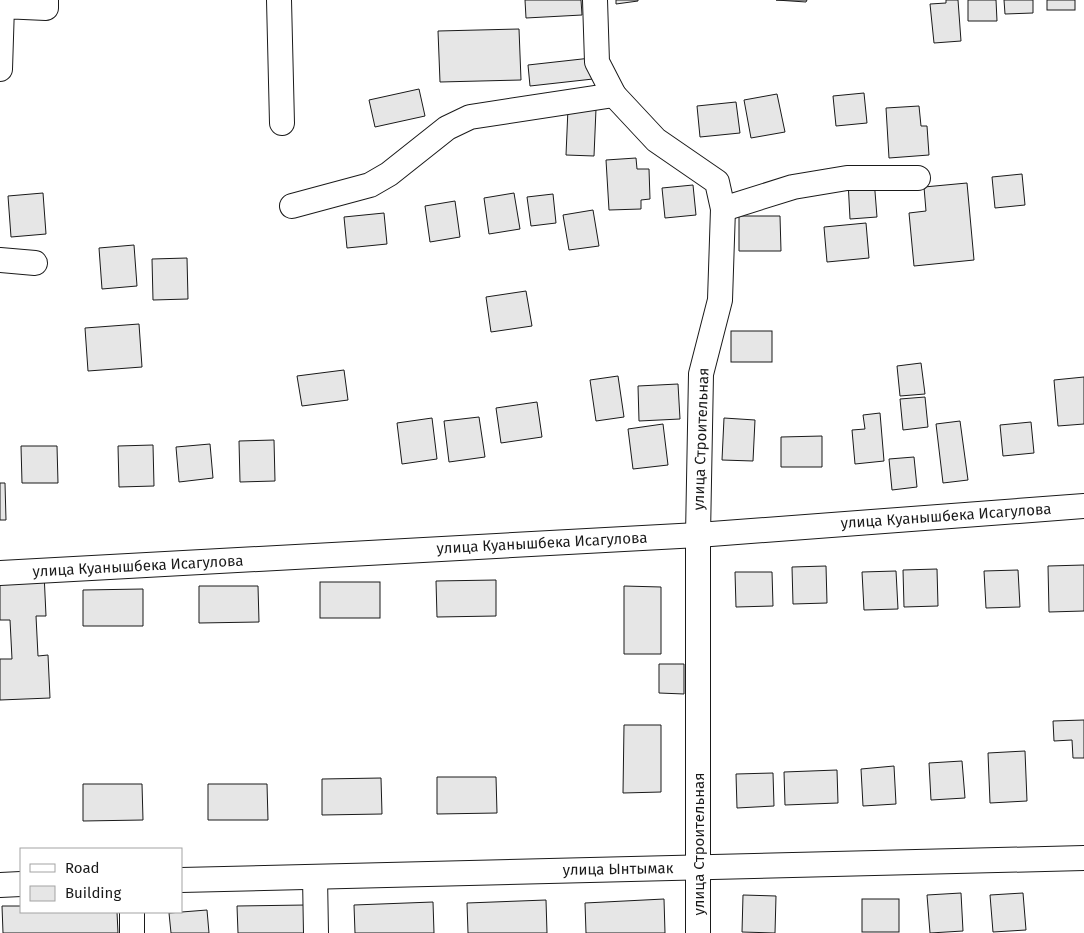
<svg xmlns="http://www.w3.org/2000/svg" width="1084" height="933" font-family="'Fira Sans',sans-serif">
<rect width="100%" height="100%" fill="#fff"/>
<g fill="#e6e6e6" stroke="#1a1a1a">
<path d="M525 0H581L582 15 526 18Z"/>
<path d="M616 0H638V1L616 4Z"/>
<path d="M776 0H807L806 2Z"/>
<path d="M946 0H958L961 41 934 43 930 4 946 3Z"/>
<path d="M968 0H996L997 21H968Z"/>
<path d="M1004 0H1033V13L1005 14Z"/>
<rect x="1047" y="0" width="28" height="10"/>
<path d="M519 29 521 80 440 82 438 31Z"/>
<path d="M591 58 593 79 530 86 528 65Z"/>
<path d="M419 89 425 116 375 127 369 100Z"/>
<path d="M864 93 867 123 836 126 833 96Z"/>
<path d="M777 94 785 132 751 138 744 100Z"/>
<path d="M736 102 740 133 700 137 697 106Z"/>
<path d="M919 106 921 126H927L929 155 889 158 886 108Z"/>
<path d="M568 108 596 109 594 156 566 155Z"/>
<path d="M636 158 637 169H649L650 199 641 200V209L609 210 606 160Z"/>
<path d="M1022 174 1025 205 995 208 992 177Z"/>
<path d="M874 179 877 217 850 219 848 181Z"/>
<path d="M967 183 974 260 914 266 909 213 926 211 924 187Z"/>
<path d="M693 185 696 215 665 218 662 188Z"/>
<path d="M43 193 46 234 11 237 8 196Z"/>
<path d="M514 193 520 229 489 234 484 198Z"/>
<path d="M553 194 556 223 531 226 527 197Z"/>
<path d="M455 201 460 237 430 242 425 206Z"/>
<path d="M593 210 599 246 569 250 563 215Z"/>
<path d="M384 213 387 244 347 248 344 217Z"/>
<path d="M739 216H780L781 251H739Z"/>
<path d="M866 223 869 258 827 262 824 227Z"/>
<path d="M134 245 137 286 102 289 99 248Z"/>
<path d="M187 258 188 299 153 300 152 259Z"/>
<path d="M526 291 532 326 491 332 486 297Z"/>
<path d="M139 324 142 367 88 371 85 328Z"/>
<rect x="731" y="331" width="41" height="31"/>
<path d="M921 363 925 394 900 396 897 366Z"/>
<path d="M344 370 348 400 302 406 297 376Z"/>
<path d="M618 376 624 417 596 421 590 380Z"/>
<path d="M1084 377V424L1058 426 1054 380Z"/>
<path d="M678 384 680 419 639 421 638 386Z"/>
<path d="M925 397 928 427 903 430 900 399Z"/>
<path d="M537 402 542 437 501 443 496 408Z"/>
<path d="M880 413 884 461 855 464 852 430 865 429 863 415Z"/>
<path d="M479 417 485 457 449 462 444 421Z"/>
<path d="M432 418 437 459 402 464 397 423Z"/>
<path d="M724 418 755 420 753 461 722 460Z"/>
<path d="M960 421 968 480 943 483 936 424Z"/>
<path d="M1031 422 1034 453 1003 456 1000 425Z"/>
<path d="M663 424 668 465 633 469 628 429Z"/>
<path d="M822 436V467H781V437Z"/>
<path d="M274 440 275 481 240 482 239 441Z"/>
<path d="M210 444 213 478 179 482 176 447Z"/>
<path d="M153 445 154 486 119 487 118 446Z"/>
<path d="M21 446H57L58 483H22Z"/>
<path d="M914 457 917 487 892 490 889 459Z"/>
<path d="M0 483H5L6 520H0Z"/>
<path d="M1084 565V611L1049 612 1048 566Z"/>
<path d="M826 566 827 603 793 604 792 567Z"/>
<path d="M937 569 938 606 904 607 903 570Z"/>
<path d="M1018 570 1020 607 986 608 984 571Z"/>
<path d="M896 571 898 609 864 610 862 572Z"/>
<path d="M735 572H772L773 606 736 607Z"/>
<path d="M44 573 46 616H36L38 656 48 655 50 698 0 700V659H12L10 620H0V576Z"/>
<path d="M496 580V616L437 617 436 581Z"/>
<rect x="320" y="582" width="60" height="36"/>
<path d="M199 586H258L259 622 199 623Z"/>
<path d="M624 586 661 587V654H624Z"/>
<path d="M143 589V626H83V590Z"/>
<path d="M659 664H684V694L659 693Z"/>
<path d="M1084 720V758H1073L1072 740 1054 741 1053 721Z"/>
<path d="M624 725H661V792L623 793Z"/>
<path d="M1025 751 1027 801 990 803 988 753Z"/>
<path d="M962 761 965 798 931 800 929 763Z"/>
<path d="M894 766 896 804 863 806 861 769Z"/>
<path d="M837 770 838 803 785 805 784 772Z"/>
<path d="M773 773 774 806 737 808 736 774Z"/>
<path d="M437 777H496L497 813 437 814Z"/>
<path d="M381 778 382 814 322 815V779Z"/>
<path d="M83 784H142L143 820 83 821Z"/>
<path d="M208 784H267L268 820H208Z"/>
<path d="M961 893 963 931 930 933 927 895Z"/>
<path d="M1023 893 1026 930 993 932 990 895Z"/>
<path d="M743 895 776 896 775 933 742 932Z"/>
<path d="M664 899 665 933H586L585 903Z"/>
<rect x="862" y="899" width="37" height="33"/>
<path d="M546 900 547 933H468L467 903Z"/>
<path d="M433 902 434 933H355L354 905Z"/>
<path d="M306 905V933H238L237 906Z"/>
<path d="M2 906H21V912H117L118 933H3Z"/>
<path d="M207 910 209 933H171L169 913Z"/>
</g>
<g fill="none" stroke-linecap="round" stroke-linejoin="round">
<defs>
<g id="minor">
<path d="M279 0 282 123"/>
<path d="M595 0 597 62 614 95 656 140 717 182 723 209 720 300 701 374 698 535V933"/>
<path d="M0 69 2 6 46 8V0"/>
<path d="M292 206 370 185 389 174 447 128 470 117 614 95"/>
<path d="M723 209 793 187 847 178H918"/>
<path d="M0 260 35 263"/>
<path d="M0 573 698 535 1084 506"/>
<path d="M315 877 316 933"/>
<path d="M181 880 1084 858"/>
<path d="M0 885 21 884"/>
<path d="M132 933V912"/>
</g>
</defs>
<use href="#minor" stroke="#1a1a1a" stroke-width="26"/>
<use href="#minor" stroke="#fff" stroke-width="24"/>
</g>
<g text-anchor="middle" stroke-width="4" stroke-linejoin="round" paint-order="stroke">
<g font-size="15" fill="#1a1a1a" stroke="#fff">
<text transform="translate(701 439) rotate(-88)" y="5">улица Строительная</text>
<text transform="translate(946 516) rotate(-4)" y="5">улица Куанышбека Исагулова</text>
<text transform="translate(542 543) rotate(-3)" y="5">улица Куанышбека Исагулова</text>
<text transform="translate(138 566) rotate(-3)" y="5">улица Куанышбека Исагулова</text>
<text transform="translate(699 844) rotate(-90)" y="5">улица Строительная</text>
<text transform="translate(618 869) rotate(-1)" y="5">улица Ынтымак</text>
</g>
</g>
<rect x="20" y="848" width="162" height="65" fill="#ffffff" stroke="#a3a3a3"/>
<rect x="30" y="864" width="25" height="8" fill="#ffffff" stroke="#a3a3a3"/>
<text x="65" y="873" font-size="15" fill="#1a1a1a">Road</text>
<rect x="30" y="886" width="25" height="15" fill="#e6e6e6" stroke="#a3a3a3"/>
<text x="65" y="898" font-size="15" fill="#1a1a1a">Building</text>
</svg>
